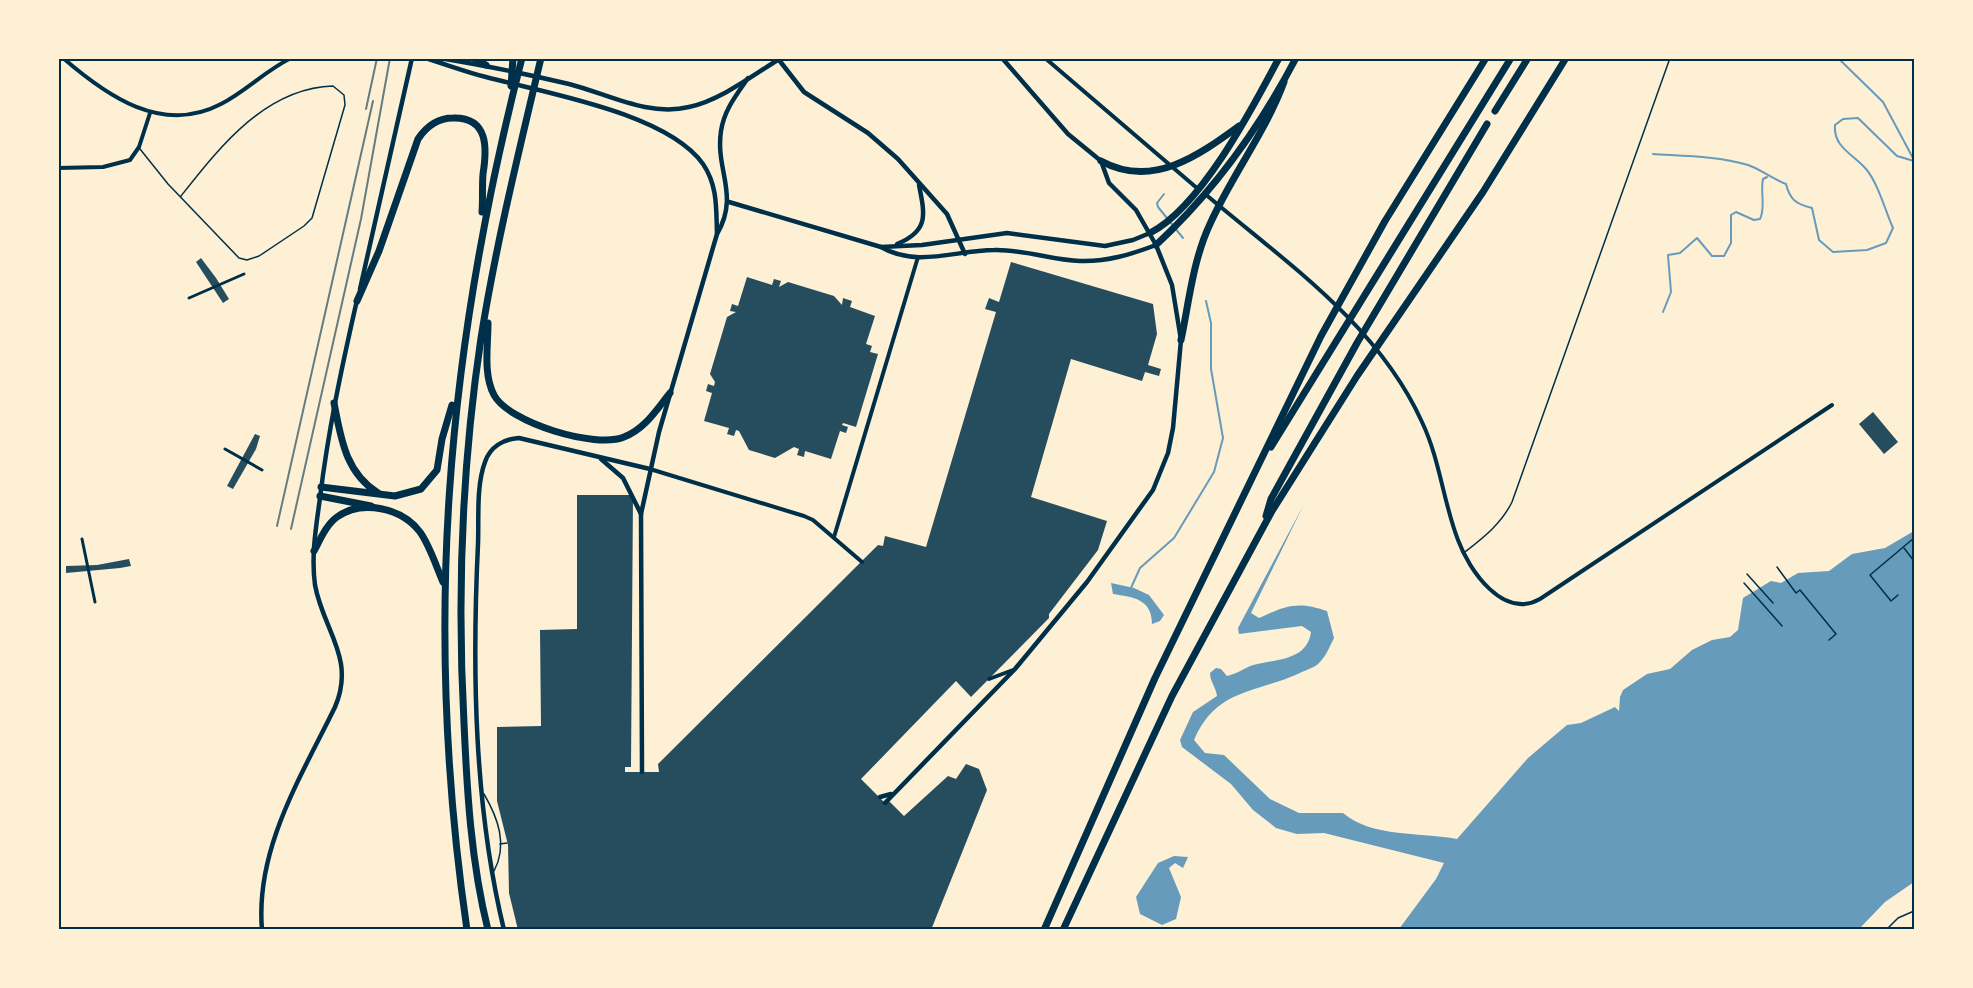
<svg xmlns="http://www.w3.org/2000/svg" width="1973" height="988" font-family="Lato,sans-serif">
<rect width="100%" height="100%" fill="#fdf0d5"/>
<g fill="#669bbc">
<path d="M1303 506 1251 613 1259 618C1287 605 1298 601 1327 611L1334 638C1330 646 1326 656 1320 662 1316 667 1306 670 1300 673 1257 693 1216 688 1194 740L1205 753 1224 755 1270 799 1299 813H1343C1372 838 1422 832 1457 839L1528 758 1567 725 1581 723 1615 707 1619 711 1620 697 1623 690 1647 674 1670 669 1692 650 1712 640 1730 637 1738 630 1743 598 1771 581 1781 583 1798 573 1829 571 1852 554 1885 548 1914 531V882L1885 902 1859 929H1399L1436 879 1444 863 1324 833 1297 834 1276 828 1253 810 1231 784 1182 747 1180 740 1193 712 1217 696C1216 687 1210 682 1210 673L1216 668 1221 669 1227 676C1237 674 1244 668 1253 665 1276 659 1307 661 1311 632L1302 626 1239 634 1238 628Z"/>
<path d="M1111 583 1134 588 1149 595 1164 615 1160 621 1152 624C1152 599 1133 597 1113 594Z"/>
<path d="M1174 856 1188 857 1183 868 1175 863 1169 868 1181 897 1176 919 1162 925 1140 914 1136 897 1158 863Z"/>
</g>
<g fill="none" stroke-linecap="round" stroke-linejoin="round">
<g stroke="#669bbc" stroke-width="2">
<path d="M1838 58 1883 102 1914 160"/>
<path d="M1653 154C1684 156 1717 156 1748 165 1758 168 1773 179 1786 184 1790 200 1796 204 1812 208L1819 240 1833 252 1867 250 1886 243 1893 228C1885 210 1878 183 1866 169 1853 154 1833 147 1835 125L1843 119 1858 118 1897 156 1914 161"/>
<path d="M1164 194 1157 203 1158 207 1183 238"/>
<path d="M1663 312 1671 292 1668 255 1680 253 1697 238 1712 256H1724L1731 243V215L1736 212 1754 220 1760 219C1766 207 1760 192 1763 179L1767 177"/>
<path d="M1130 590 1140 568 1174 538 1214 472 1223 438 1211 369V323L1206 301"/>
</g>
</g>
<g fill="#264d5e">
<path d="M201 258 216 278 229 299 223 303 196 262Z"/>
<path d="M1011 262 1153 304 1157 334 1148 365 1161 369 1159 376 1145 372 1142 381 1071 359 1031 497 1107 521 1098 550 1049 614V618L971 697 956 681 861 779 886 804 889 801 904 816 948 776 956 779 966 764 979 769 987 790 931 930H518L509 893 508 845 497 801V727L541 726 540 630 577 629V495H633L631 767H625V772H659L658 764 878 545 883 546 885 536 926 547 996 312 985 309 989 298 999 302Z"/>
<path d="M747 277 772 285 774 279 781 281 779 287 788 282 834 296 842 305 843 298 852 301 850 307 875 316 866 344 872 346 870 352 878 354 856 427 843 423 842 425 848 427 846 433 840 431 831 459 805 451 804 457 797 455 799 449 794 447 775 458 749 450 739 431 736 430 734 436 727 434 729 428 704 421 712 393 706 391 708 384 714 386 715 382 710 374 727 317 736 312 730 311 732 304 738 306Z"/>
<path d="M1873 412 1898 442 1884 454 1859 424Z"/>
<path d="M255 434 260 436 256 449 233 489 227 486Z"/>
<path d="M129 559 131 566 120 568 66 573V566L97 565Z"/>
</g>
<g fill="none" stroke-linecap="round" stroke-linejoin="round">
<g stroke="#003049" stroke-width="1.5">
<path d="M1904 548 1914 561"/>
<path d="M1777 567 1796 593 1800 590 1836 634 1829 640"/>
<path d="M1747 574 1773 603"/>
<path d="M1744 583 1782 626"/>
<path d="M1913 583 1914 582"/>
<path d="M1898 595 1891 601 1870 575 1914 538"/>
<path d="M1886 930 1898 918 1914 911"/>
</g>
<g stroke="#003049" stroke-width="1.5">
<path d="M140 149 168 184 239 258 247 260 259 256 304 226 312 218 345 105 344 95 333 86C265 88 219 148 181 196"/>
<path d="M1465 552C1484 537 1501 524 1512 502L1670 58"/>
<path d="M484 794C498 818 508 845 494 871"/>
<path d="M500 844 507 843"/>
</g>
<g stroke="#003049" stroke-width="3">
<path d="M189 298 244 274"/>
<path d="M225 449 262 470"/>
<path d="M82 539 95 602"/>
</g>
<g stroke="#003049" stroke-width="4">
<path d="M63 58C107 96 162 135 221 104 246 91 265 71 291 58"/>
<path d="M1045 58 1198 189"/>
<path d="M58 168 103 167 130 160 139 147 150 113"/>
<path d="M1204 193C1285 262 1377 323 1422 422 1440 460 1443 501 1458 540 1469 570 1503 620 1540 599L1832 405"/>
<path d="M650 469 804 516 813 520 862 562"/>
<path d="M834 537 918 257"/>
<path d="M989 679 1013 670"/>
</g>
<g stroke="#003049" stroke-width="4.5">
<path d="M425 58C445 64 466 72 486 77 545 93 667 113 703 164 718 186 716 209 717 234"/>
<path d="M439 58C483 65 526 74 569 84 608 94 648 117 689 107 721 100 753 75 781 58"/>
<path d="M779 60 804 92 868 133 898 159 947 214 965 254"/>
<path d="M729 202 881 247C917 268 956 250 994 250 1023 249 1051 260 1080 261 1107 262 1132 254 1156 245"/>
<path d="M897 244C929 231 925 215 919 185"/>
<path d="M881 247 922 245 1007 233 1105 246 1133 240 1150 233"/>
<path d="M360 289 412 58"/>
<path d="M601 459 623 478 641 514"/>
<path d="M642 772 641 514 659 432 717 234C740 195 715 170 721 131 724 110 737 94 748 78"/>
<path d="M880 797 891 794"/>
<path d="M885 803 1015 669 1087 582 1153 490 1168 453 1173 428 1181 340 1172 285 1156 245 1136 210 1109 183 1101 161 1068 134 1002 58"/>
<path d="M262 930C255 849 301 777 335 707 356 658 323 630 315 585 311 556 316 527 320 498 328 431 342 366 357 300"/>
<path d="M504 930C474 806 472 671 478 544 479 519 476 486 485 462 490 447 503 439 519 438L650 469"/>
</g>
<g stroke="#003049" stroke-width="7">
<path d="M473 58 486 65"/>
<path d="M511 86 513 58"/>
<path d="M1495 111 1528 58"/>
<path d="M1101 161C1152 189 1198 156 1239 126"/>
<path d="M1150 233C1201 207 1252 109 1279 58"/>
<path d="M1156 245C1213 192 1260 127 1296 58"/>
<path d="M357 301 379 251 418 139C426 127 438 118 453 118 489 117 487 149 483 174 482 186 483 199 482 212"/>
<path d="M488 323C488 346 483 374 494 395 509 423 596 449 624 437 645 429 657 409 670 393"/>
<path d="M1181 340C1189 302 1193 260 1210 224 1232 175 1265 133 1284 82"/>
<path d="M334 403C341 438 345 472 378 493"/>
<path d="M1271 447 1511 58"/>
<path d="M321 487 395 496 421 489 437 470 442 439 452 405"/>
<path d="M320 496 371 506"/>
<path d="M1266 516 1271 499 1357 343 1487 124"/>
<path d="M314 551C320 540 326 525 337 517 362 499 402 508 420 532 430 546 436 566 443 582"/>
<path d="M467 930C423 627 446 354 522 58"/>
<path d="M488 930C471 862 467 792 464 723 457 595 462 465 481 338 496 244 519 151 541 58"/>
<path d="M1044 930 1155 678 1321 336 1385 221 1486 58"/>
<path d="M1063 930 1172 696 1272 511 1357 376 1483 192 1566 58"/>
</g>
<g stroke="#657d81" stroke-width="2">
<path d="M366 109 377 58"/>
<path d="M277 526 373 101"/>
<path d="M291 529 361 219 390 58"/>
</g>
</g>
<rect width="1973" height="988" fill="none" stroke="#fdf0d5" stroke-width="120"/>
<rect x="60" y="60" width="1853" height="868" fill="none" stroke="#003049" stroke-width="2"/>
</svg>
